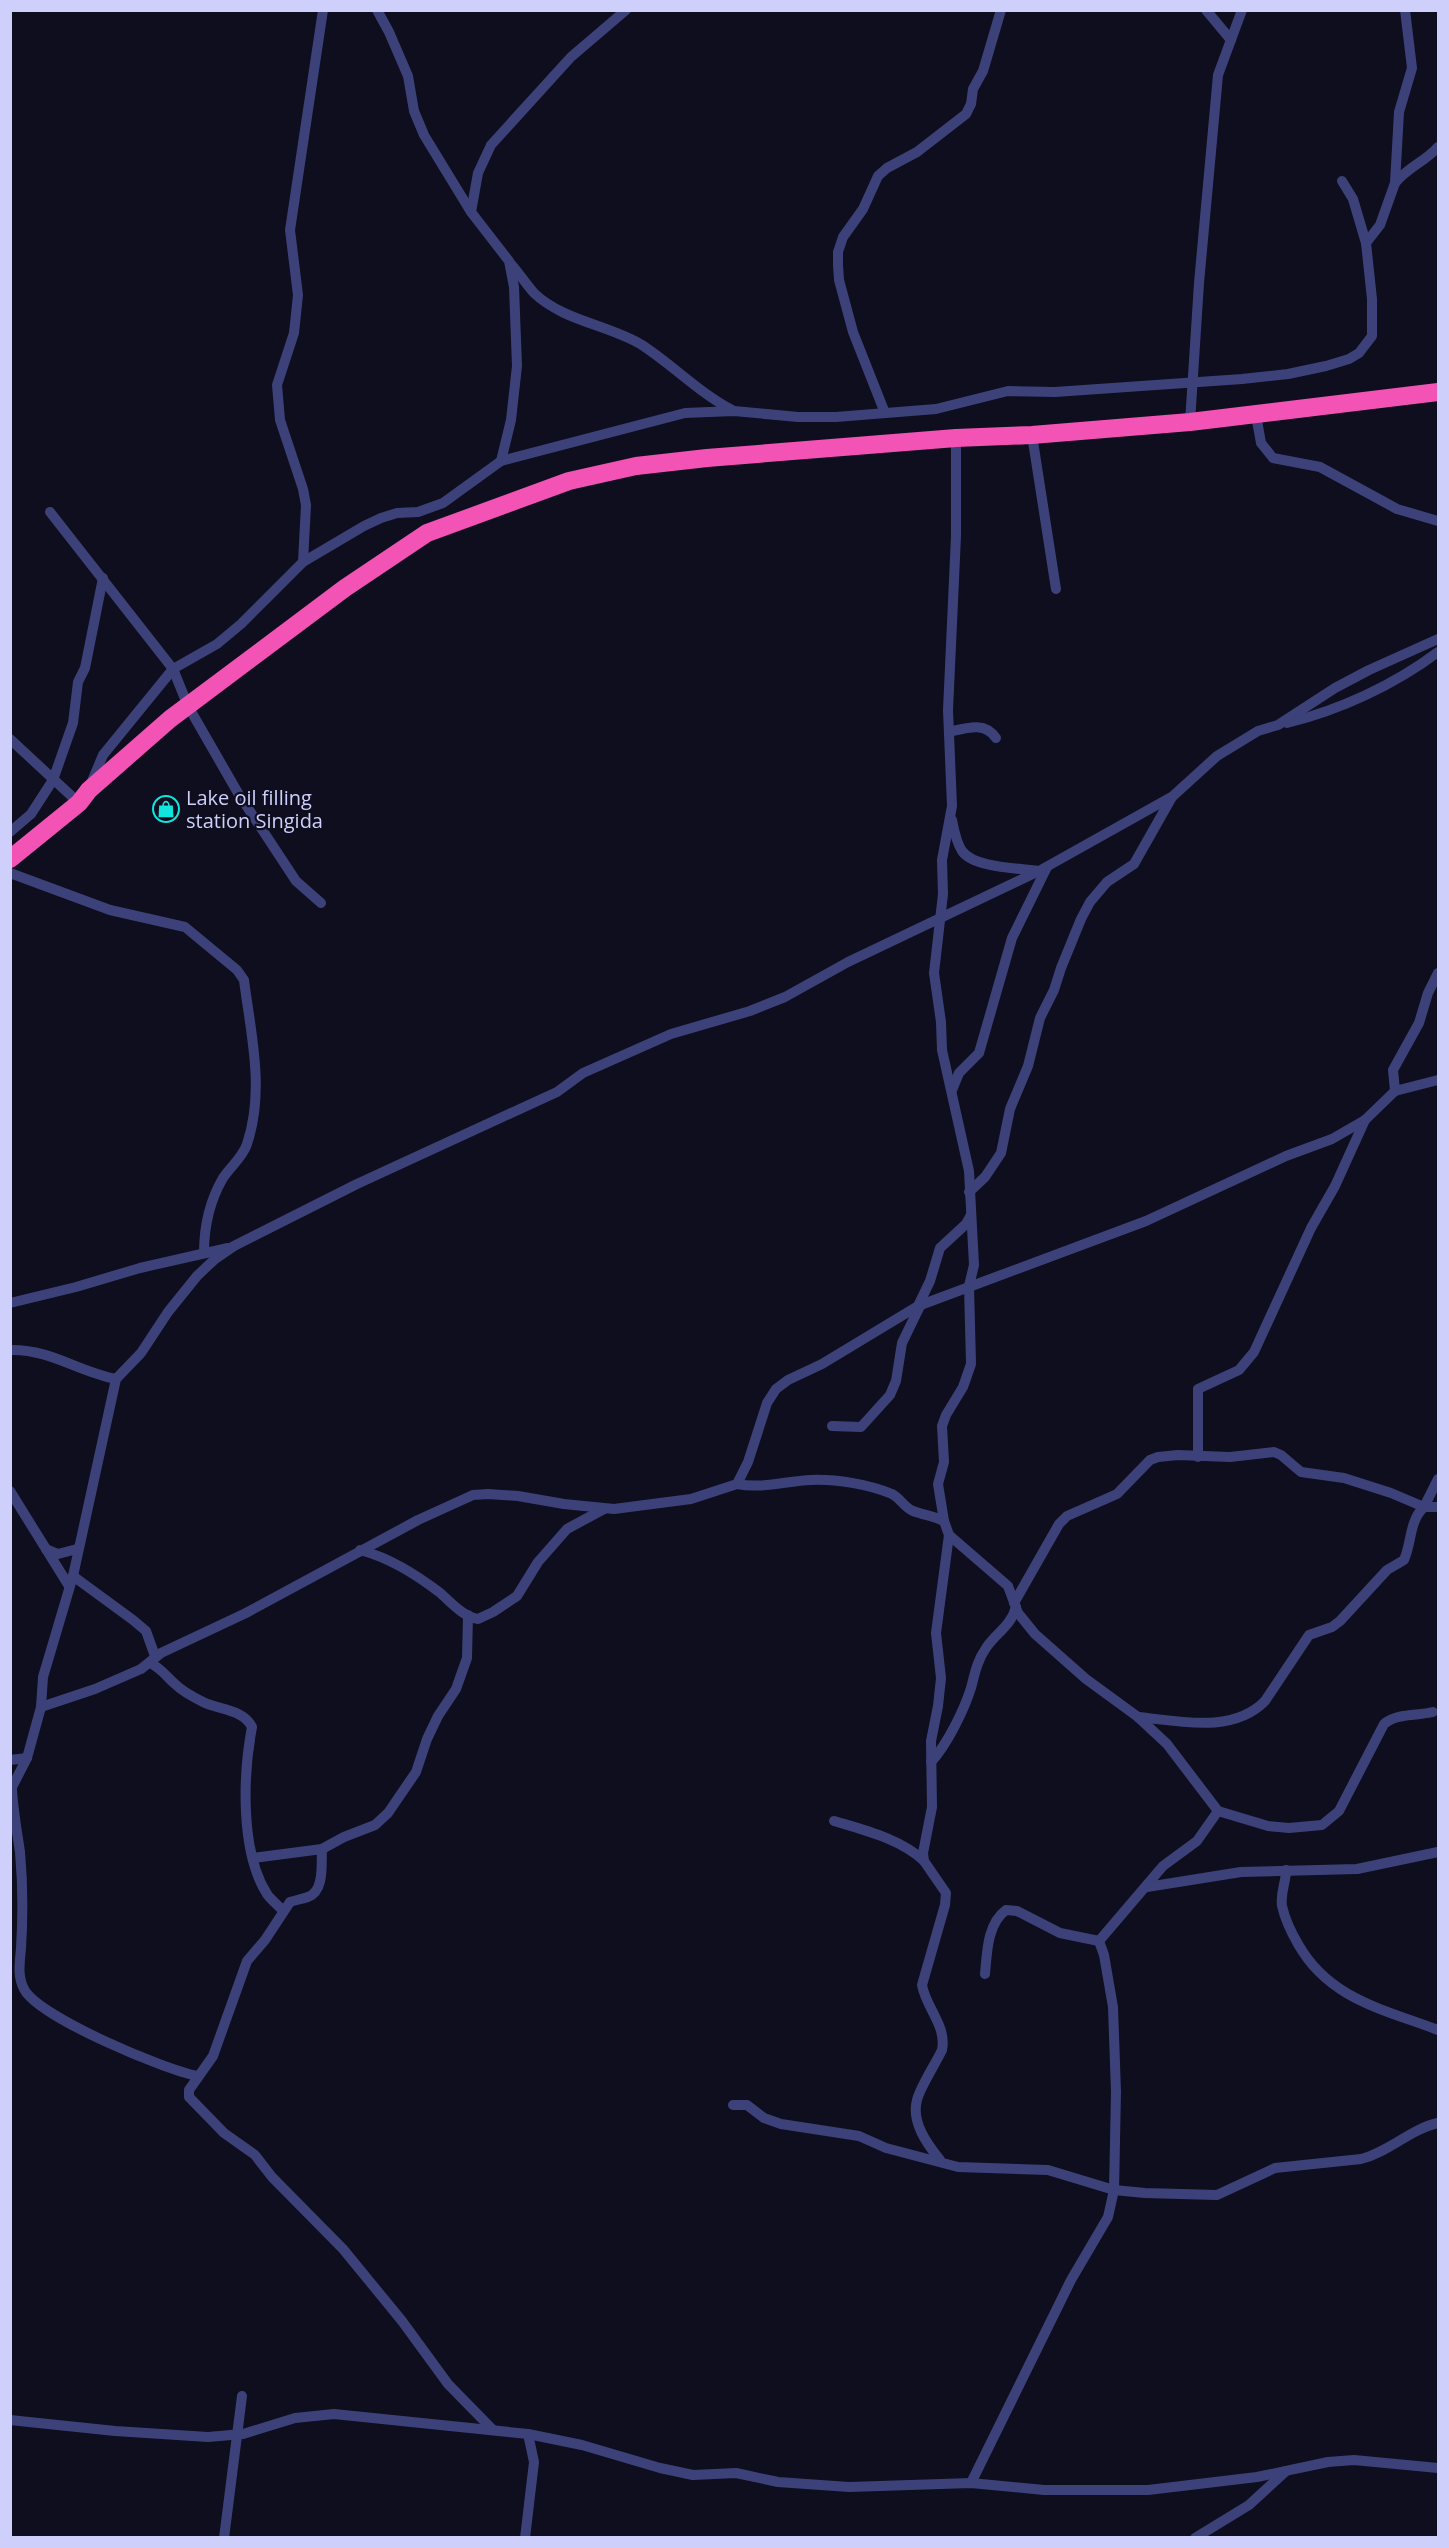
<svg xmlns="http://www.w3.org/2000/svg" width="1449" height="2548" font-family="'Open Sans',sans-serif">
<rect width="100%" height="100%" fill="#0e0e1e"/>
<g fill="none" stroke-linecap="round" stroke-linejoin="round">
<g stroke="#3c4279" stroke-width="10">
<path d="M377 10 389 32 408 76 414 111 424 135 471 212 509 261 514 287 517 366 511 420 501 461"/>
<path d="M1206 10 1231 40"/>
<path d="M1342 181 1353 199 1366 243"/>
<path d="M1395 183C1408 167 1426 161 1438 147"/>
<path d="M471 212 478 173 491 145 571 57 626 10"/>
<path d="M511 264C519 273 526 284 534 293 563 321 609 325 642 345 674 366 698 392 732 410"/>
<path d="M885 413 853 332 839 280 838 265V252L843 237 863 209 878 176 887 168 917 152 966 114 971 104 973 89 983 71 1001 10"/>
<path d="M1256 415 1261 443 1273 458 1320 467 1397 509 1438 521"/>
<path d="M1190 422 1199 283 1218 75 1242 10"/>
<path d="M1032 435 1056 589"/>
<path d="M50 512 173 669 188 706 238 793 296 881 321 903"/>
<path d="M303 562 364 526 381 518 397 513 418 512 443 503 501 461 685 413 734 411 798 417H836L936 409 1008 391 1055 392 1242 379 1288 374 1326 366 1349 359 1359 353 1372 336V299L1366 243 1380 225 1395 183 1399 112 1412 68 1405 10"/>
<path d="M1287 723C1340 710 1394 685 1438 652"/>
<path d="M949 732C966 728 985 721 996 738"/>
<path d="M10 739 79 803"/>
<path d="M90 786 103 755 173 669 217 644 241 624 303 562 306 505 303 489 280 420 277 385 294 333 298 295 290 230 323 10"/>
<path d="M952 820C954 830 956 842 962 851 974 868 1018 868 1038 871"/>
<path d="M10 832 31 814 53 780 73 723 78 682 85 668 103 578"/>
<path d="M10 873 110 910 185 927 237 970 244 980C251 1035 265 1090 247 1144 243 1157 230 1167 223 1178 209 1202 204 1226 204 1253"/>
<path d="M952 1090 959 1073 979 1053 1012 938 1047 867"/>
<path d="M1395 1091 1393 1070 1419 1023 1428 993 1438 973"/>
<path d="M969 1192 985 1177 1001 1153 1010 1109 1028 1066 1040 1018 1054 990 1061 968 1081 919 1090 902 1107 882 1134 864 1172 797"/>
<path d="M10 1303 76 1287 140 1268 228 1248"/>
<path d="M918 1306 930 1281 940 1248 966 1224 971 1215"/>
<path d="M10 1350C51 1349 78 1372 116 1379"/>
<path d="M832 1426 861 1427 890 1395 896 1381 902 1343 920 1306"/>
<path d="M1198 1457V1389L1239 1370 1254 1352 1311 1228 1335 1186 1365 1120"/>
<path d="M737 1484C762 1489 786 1481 811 1480 836 1479 868 1484 892 1494 900 1498 905 1508 913 1511 924 1515 934 1516 944 1521"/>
<path d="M10 1491 69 1586"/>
<path d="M949 1535 1008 1586 1018 1613 1035 1634 1086 1679 1138 1717 1167 1744 1218 1811 1268 1826 1289 1828 1322 1825 1339 1811 1384 1724C1397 1713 1417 1716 1433 1712"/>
<path d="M46 1549 58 1554 77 1549"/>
<path d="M360 1550C390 1558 415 1574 439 1592 450 1601 463 1617 478 1619L493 1612 517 1596 538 1562 567 1529 604 1509"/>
<path d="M73 1576 133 1620 146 1631 155 1656"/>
<path d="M1014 1603 1059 1524 1067 1516 1117 1494 1150 1460 1158 1457 1178 1455 1230 1457 1274 1452 1281 1455 1301 1472 1344 1478 1391 1493 1424 1507 1438 1479"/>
<path d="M150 1663C161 1668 166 1676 175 1684 183 1692 193 1697 203 1702 219 1710 243 1709 252 1727 243 1774 240 1852 267 1894 271 1900 278 1905 283 1911"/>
<path d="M41 1707 95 1689 141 1669 161 1653 246 1613 418 1520 473 1495 488 1494 518 1496 564 1504 614 1509 691 1499 737 1484 748 1462 767 1403 776 1389 788 1380 822 1364 918 1306 1146 1221 1286 1156 1332 1139 1365 1120 1395 1091 1438 1080"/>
<path d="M1138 1717C1179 1721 1233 1734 1265 1701L1309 1635 1332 1627 1340 1621 1387 1570 1404 1560C1412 1542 1409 1521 1424 1507H1438"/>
<path d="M10 1760 27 1758"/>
<path d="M931 1762C947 1745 964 1710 971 1688 975 1673 977 1661 986 1648 996 1633 1011 1626 1016 1607"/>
<path d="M12 1789C13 1810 17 1831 20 1852 23 1885 23 1916 21 1948 20 1962 17 1976 24 1989 38 2017 165 2070 198 2076"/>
<path d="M10 1791 27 1758 41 1707 43 1677 73 1576 116 1379 141 1353 168 1312 197 1276 215 1259 234 1246 357 1184 557 1092 583 1073 671 1034 750 1011 785 997 848 962 1039 871 1173 796 1217 756 1258 731 1278 725 1335 688 1369 670 1438 639"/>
<path d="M834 1821C864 1830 901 1839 924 1861"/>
<path d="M322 1849C321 1863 325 1891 308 1897 302 1899 296 1900 290 1902L265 1940 247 1961 213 2056 189 2090V2097L224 2133 255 2155 272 2177 343 2249 402 2321 448 2384 492 2429"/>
<path d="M253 1858 322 1849 344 1837 375 1825 388 1813 416 1772 427 1739 438 1716 456 1689 467 1658 468 1615"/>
<path d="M1286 1870C1286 1883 1280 1892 1282 1906 1285 1919 1291 1932 1298 1944 1329 1999 1383 2009 1438 2030"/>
<path d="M1147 1887 1241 1872 1357 1869 1438 1852"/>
<path d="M1099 1941 1163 1866 1197 1841 1218 1811"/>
<path d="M985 1974C987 1953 987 1924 1006 1910L1017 1911 1060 1933 1099 1941"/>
<path d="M733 2105H747L764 2118 781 2124 859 2136 886 2148 958 2167 1048 2170 1114 2190 1145 2193 1217 2195 1275 2168 1361 2159C1389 2152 1410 2129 1438 2123"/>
<path d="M940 2160C927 2144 911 2122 917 2100 920 2087 936 2063 942 2050 947 2026 926 2008 922 1985L945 1905 946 1893 924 1861 923 1853 932 1807 931 1741 938 1706 941 1678 936 1633 949 1535 944 1521 938 1484 944 1462 942 1426 946 1415 963 1387 971 1364 969 1286 974 1265 969 1171 942 1050 941 1022 934 973 943 894 942 860 952 806 948 710 956 536V438"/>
<path d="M10 2420 115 2431 208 2437 243 2434 295 2418 334 2414 528 2434 582 2445 660 2468 693 2475 736 2473 778 2482 849 2487 971 2483 1044 2490H1148L1257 2477 1328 2462 1354 2460 1438 2468"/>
<path d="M971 2483 1071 2280 1108 2217 1114 2190 1116 2092 1113 2007 1104 1955 1099 1941"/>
<path d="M224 2538 242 2396"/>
<path d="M525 2538 534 2462 528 2434"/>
<path d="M1195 2538 1249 2505 1286 2471"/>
</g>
<path stroke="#f253b4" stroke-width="18" d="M10 859 79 803 89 790 170 719 345 588 427 533 569 481 636 466 707 458 956 438 1032 435 1190 422 1438 392"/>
</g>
<defs>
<symbol id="shop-ring" viewBox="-11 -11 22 22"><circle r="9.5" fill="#0e0e1e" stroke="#12e4de" stroke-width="1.5"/><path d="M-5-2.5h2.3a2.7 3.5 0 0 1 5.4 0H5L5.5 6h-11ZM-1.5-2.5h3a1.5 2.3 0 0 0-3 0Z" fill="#12e4de"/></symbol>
</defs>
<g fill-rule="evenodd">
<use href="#shop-ring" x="151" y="794" width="30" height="30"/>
</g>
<g text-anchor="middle" stroke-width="4.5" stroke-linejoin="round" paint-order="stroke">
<g font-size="20" fill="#cecffb" stroke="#0e0e1e" text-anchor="start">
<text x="186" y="805">Lake oil filling<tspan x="186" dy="23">station Singida</tspan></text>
</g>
</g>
<rect width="1449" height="2548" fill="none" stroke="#cecffb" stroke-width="24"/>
</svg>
